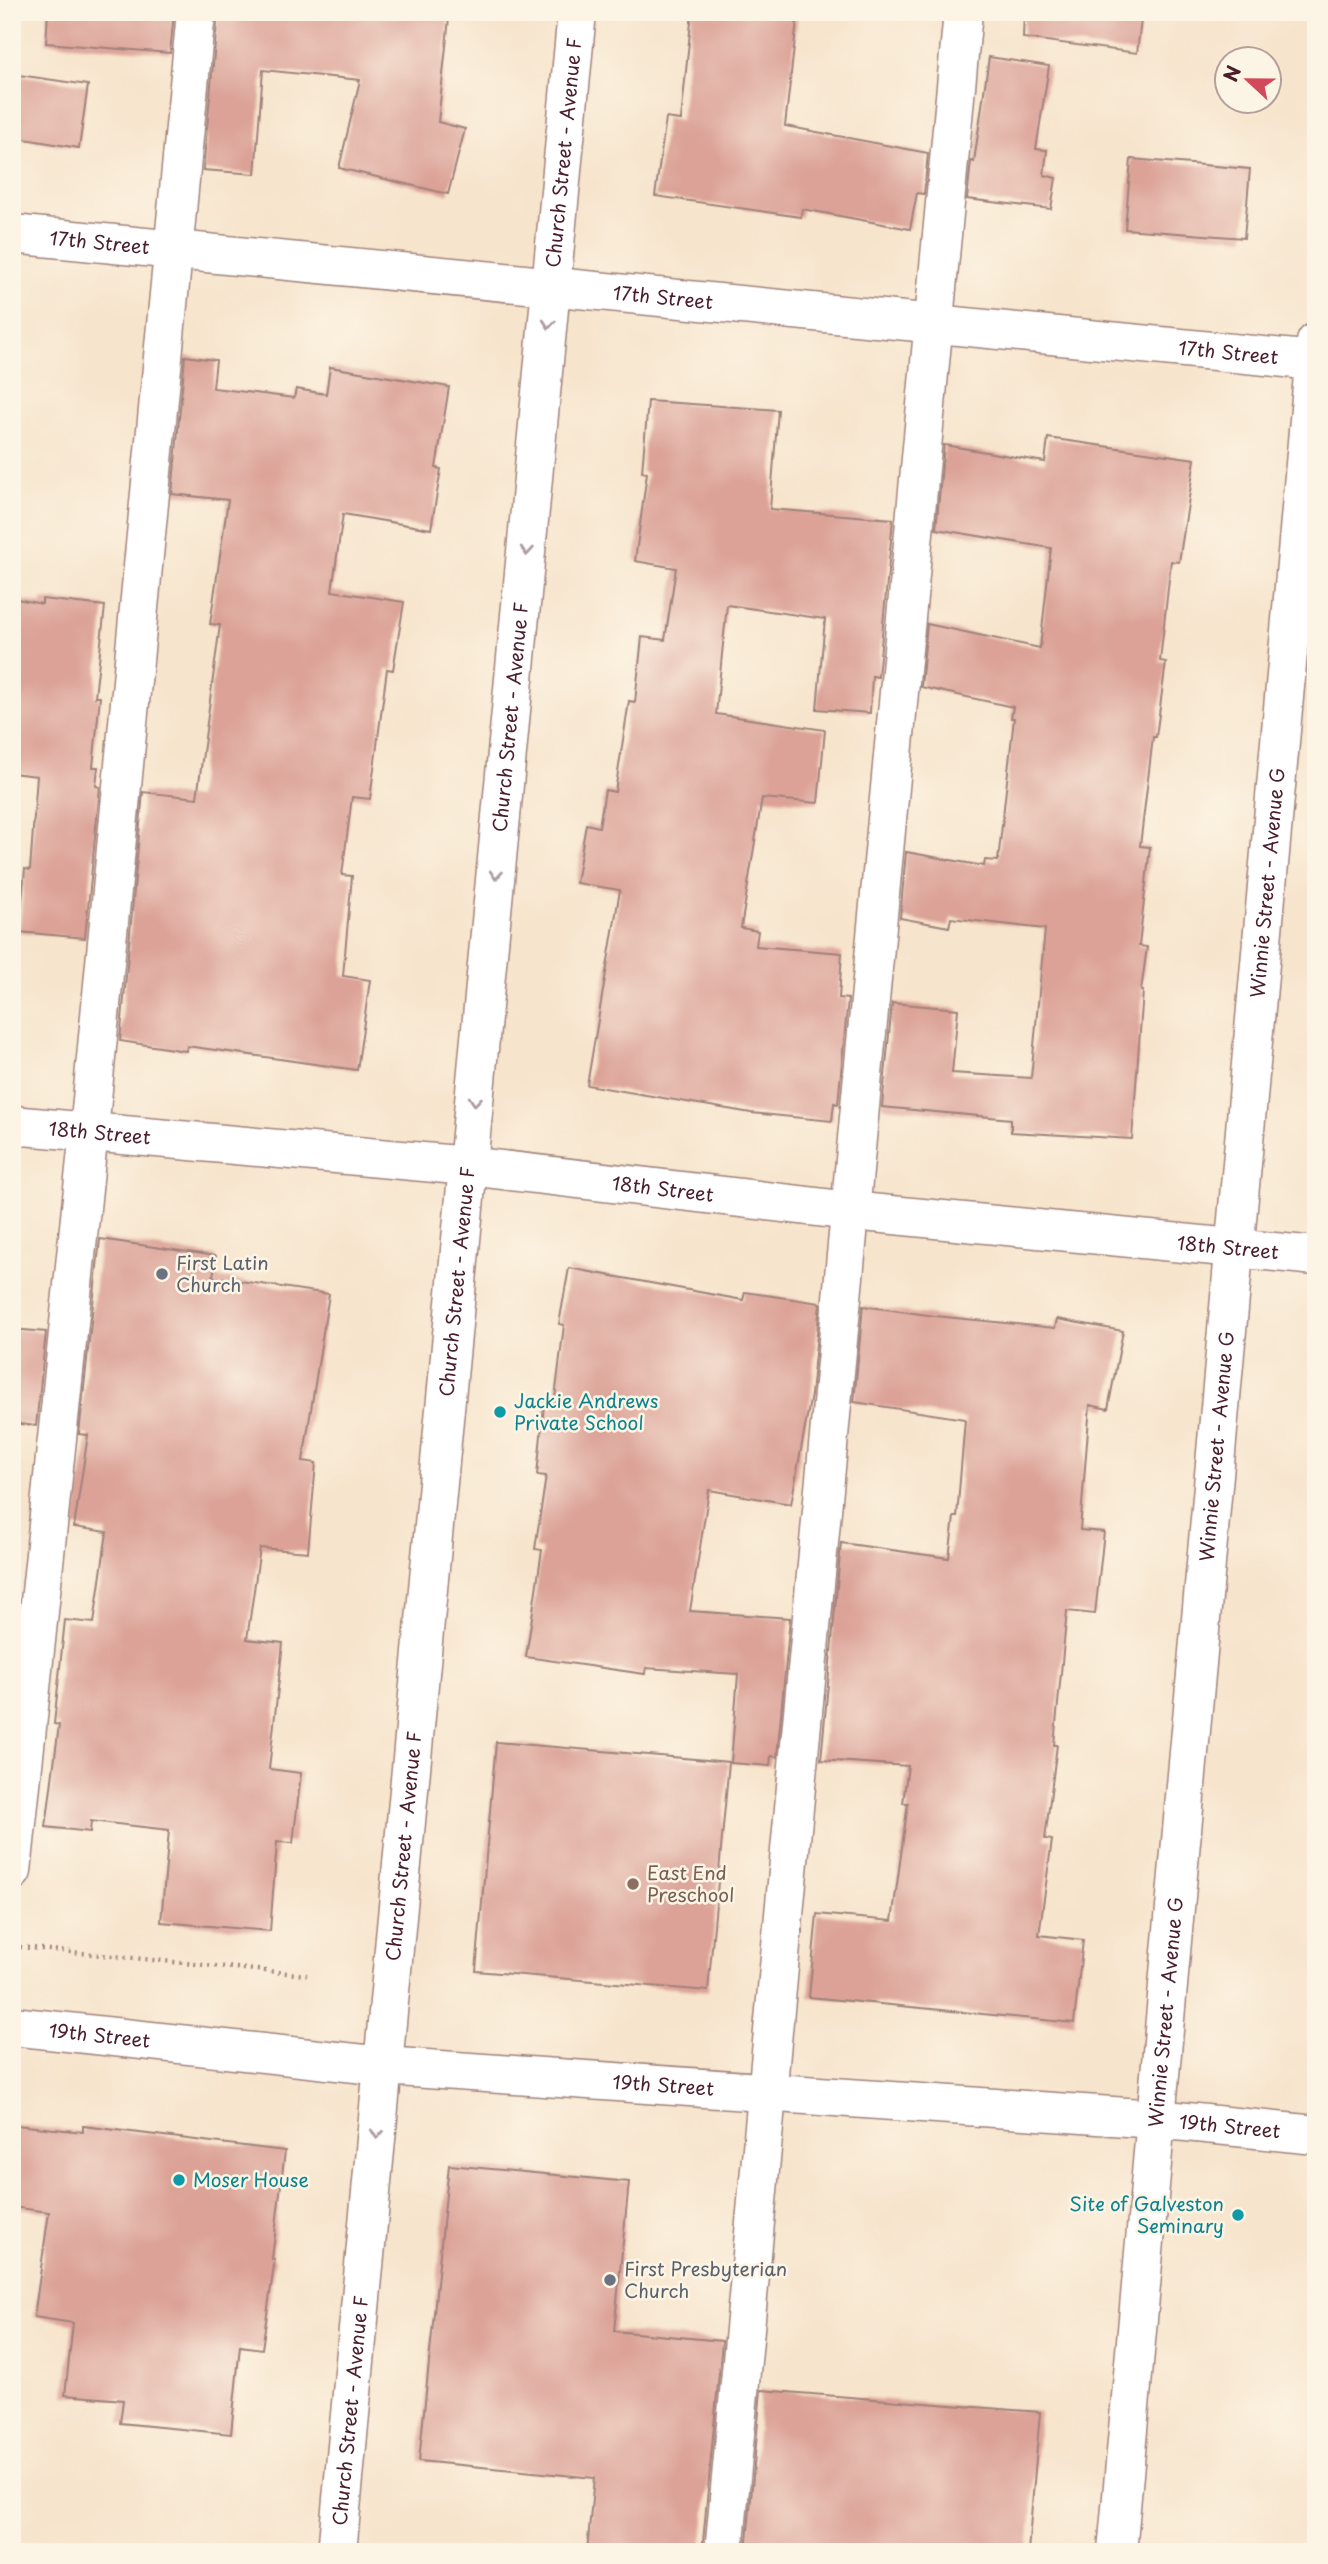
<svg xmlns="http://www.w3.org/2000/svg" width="1328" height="2564" font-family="'Playpen Sans',sans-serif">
<rect width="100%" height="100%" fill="#fcf5e5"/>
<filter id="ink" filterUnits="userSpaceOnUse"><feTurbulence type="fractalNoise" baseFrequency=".0143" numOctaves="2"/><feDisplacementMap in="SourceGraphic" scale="14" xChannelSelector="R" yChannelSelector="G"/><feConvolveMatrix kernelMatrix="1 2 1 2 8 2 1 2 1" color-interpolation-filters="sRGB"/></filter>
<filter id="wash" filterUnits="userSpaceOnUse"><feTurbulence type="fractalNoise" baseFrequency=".00686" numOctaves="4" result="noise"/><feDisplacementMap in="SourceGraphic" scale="28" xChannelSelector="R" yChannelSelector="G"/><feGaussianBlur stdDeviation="1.57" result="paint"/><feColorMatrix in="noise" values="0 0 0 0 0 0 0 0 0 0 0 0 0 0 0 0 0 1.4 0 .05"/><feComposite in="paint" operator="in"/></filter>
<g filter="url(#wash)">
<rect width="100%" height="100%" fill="#f7e4cc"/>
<g id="blocks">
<g fill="#dca297">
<path d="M48 12H174L170 53 46 43Z"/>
<path d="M218 12H399L449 18 438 122 465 129 448 194 339 168 360 80 263 70 255 174 203 170Z"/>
<path d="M692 12H798L785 126 928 153 924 194 917 193 910 229 802 209 801 217 655 196 666 118 681 120Z"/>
<path d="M1024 12H1142L1137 53 1023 38Z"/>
<path d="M989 57 1049 66 1036 149 1047 150 1044 175 1056 178 1051 209 967 199 971 161 974 162Z"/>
<path d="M12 74 88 85 79 148 12 137Z"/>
<path d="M1131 159 1250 169 1244 238 1125 229Z"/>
<path d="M185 356 216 360 213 388 294 398 296 389 326 394 330 367 449 387 436 468 441 469 431 529 343 514 332 591 404 602 393 670 387 669 370 799 352 797 342 875 352 876 343 976 370 980 357 1070 187 1046 186 1051 120 1041 143 792 197 798 220 625 210 624 228 500 172 494Z"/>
<path d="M648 401 778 410 770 509 893 519 878 677 872 676 870 713 817 709 825 619 727 605 716 714 825 730 818 803 762 798 741 928 758 931 756 946 842 953 839 998 848 999 838 1104 834 1103 832 1121 751 1113 587 1085 620 890 576 883 586 824 599 827 605 790 615 792 629 701 635 702 642 637 665 640 676 568 635 561 647 473 642 472Z"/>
<path d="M1048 438 1195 459 1179 562 1171 561 1160 661 1166 662 1156 737H1153L1140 846 1150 847 1139 946 1147 947 1141 991H1143L1132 1139 1011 1132V1119L882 1107 892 1003 958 1009 952 1073 1031 1078 1045 929 951 918 949 927 900 918 906 852 984 866 985 860 998 861 1014 718H1011L1013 707 921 687 927 624 1040 648 1051 548 936 529 944 445 1045 462Z"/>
<path d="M12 598 42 604V599L105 606 95 697H100L93 767H98L96 786 100 787 85 938 19 932 25 869 30 870 37 776 12 773Z"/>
<path d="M100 1239 216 1256 213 1277 329 1294 303 1461 316 1463 308 1552 260 1548 247 1639 283 1643 269 1769 301 1773 293 1843 277 1842 270 1931 161 1922 169 1830 91 1821 90 1832 46 1827 59 1725 54 1724 65 1620 94 1623 107 1532 74 1527 88 1435 79 1434Z"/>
<path d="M569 1268 743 1300 745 1292 820 1303 811 1395 791 1504 709 1490 690 1611 790 1618 777 1757 771 1756 770 1766 731 1763 738 1674 646 1668 645 1674 526 1657 542 1550 535 1549 546 1476 537 1475 544 1405 554 1406 564 1325 559 1324Z"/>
<path d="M863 1306 935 1316 1055 1328 1057 1319 1123 1331 1108 1409 1090 1405 1080 1530 1104 1532 1095 1614 1067 1611 1054 1745H1057L1045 1839 1052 1840 1039 1935 1083 1940 1074 2023 809 1997 817 1914 892 1921 908 1803H903L908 1766 821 1760 841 1543 949 1558 954 1517H957L965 1419 854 1402Z"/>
<path d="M12 1329 46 1332 36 1426 12 1423Z"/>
<path d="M496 1742 729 1762 708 1991 476 1971Z"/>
<path d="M16 2125 83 2132V2126L285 2151 272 2259H275L262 2349 240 2346 231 2434 120 2423 123 2400 65 2395 73 2323 34 2317 49 2212 12 2207V2160Z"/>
<path d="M449 2165 629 2182 614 2331 722 2341 702 2552H587L594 2478 419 2461Z"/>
<path d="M761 2390 1040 2412 1028 2552H746Z"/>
</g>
</g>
</g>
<g filter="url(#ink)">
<use href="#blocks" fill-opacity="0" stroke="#a0827c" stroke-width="2"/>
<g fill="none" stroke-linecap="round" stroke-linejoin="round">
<defs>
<g id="minor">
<path id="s1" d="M12 234 1316 361"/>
<path id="s2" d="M12 1125 468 1166 851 1211 1316 1256"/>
<path d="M12 1871 89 1131 196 12"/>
<path id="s3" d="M12 2026 383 2066 1156 2119 1316 2135"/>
<path id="s4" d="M337 2552 577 12"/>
<path d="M724 2552 963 12"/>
<path id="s5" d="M1117 2552 1316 342"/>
</g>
</defs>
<use href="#minor" stroke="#a0827c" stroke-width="41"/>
<path stroke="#a0827c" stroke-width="4.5" stroke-dasharray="2 5" stroke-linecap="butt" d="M20 1947 307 1975"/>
<use href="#minor" stroke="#fff" stroke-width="38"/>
</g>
<defs><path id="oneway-chevron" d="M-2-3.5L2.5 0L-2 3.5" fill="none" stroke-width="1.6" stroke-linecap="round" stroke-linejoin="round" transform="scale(1.75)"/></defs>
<g stroke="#ae9aa0">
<use href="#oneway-chevron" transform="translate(549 324) rotate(95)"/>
<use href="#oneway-chevron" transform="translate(527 551) rotate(95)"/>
<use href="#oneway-chevron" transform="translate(496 875) rotate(95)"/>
<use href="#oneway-chevron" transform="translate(475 1101) rotate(95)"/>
<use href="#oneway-chevron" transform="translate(377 2134) rotate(96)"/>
</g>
</g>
<g fill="#6b7280" stroke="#fcf5e5" stroke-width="2.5">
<circle cx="162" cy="1274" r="7"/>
<circle cx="610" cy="2280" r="7"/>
</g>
<g fill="#0f9aa8" stroke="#fcf5e5" stroke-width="2.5">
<circle cx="500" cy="1412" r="7"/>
<circle cx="179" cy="2180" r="7"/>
<circle cx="1238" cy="2215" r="7"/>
</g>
<circle fill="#8d6e63" stroke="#fcf5e5" stroke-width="2.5" cx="633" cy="1884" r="7"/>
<g text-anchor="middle" stroke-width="5" stroke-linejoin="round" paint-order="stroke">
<g font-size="19" fill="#4a1f2b" stroke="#fcf5e5">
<text dy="7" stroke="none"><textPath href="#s4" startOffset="2410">Church Street - Avenue F</textPath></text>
<text dy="7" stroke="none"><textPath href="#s1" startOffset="88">17th Street</textPath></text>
<text dy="7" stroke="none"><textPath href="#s1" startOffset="654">17th Street</textPath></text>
<text dy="7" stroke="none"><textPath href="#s1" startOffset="1222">17th Street</textPath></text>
<text dy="7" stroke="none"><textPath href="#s4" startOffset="1843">Church Street - Avenue F</textPath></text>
<text dy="7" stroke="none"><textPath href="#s5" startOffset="1676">Winnie Street - Avenue G</textPath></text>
<text dy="7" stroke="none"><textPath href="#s2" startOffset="88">18th Street</textPath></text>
<text dy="7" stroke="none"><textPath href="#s2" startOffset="654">18th Street</textPath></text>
<text dy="7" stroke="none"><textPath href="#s2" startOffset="1222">18th Street</textPath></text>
<text dy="7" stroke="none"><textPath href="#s4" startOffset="1276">Church Street - Avenue F</textPath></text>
<text dy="7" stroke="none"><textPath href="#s5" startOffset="1110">Winnie Street - Avenue G</textPath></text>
<text dy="7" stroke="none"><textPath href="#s4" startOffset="709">Church Street - Avenue F</textPath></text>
<text dy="7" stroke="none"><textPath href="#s5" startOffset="542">Winnie Street - Avenue G</textPath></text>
<text dy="7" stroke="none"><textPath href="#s3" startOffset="88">19th Street</textPath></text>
<text dy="7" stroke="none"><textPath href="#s3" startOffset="654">19th Street</textPath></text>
<text dy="7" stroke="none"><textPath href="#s3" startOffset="1222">19th Street</textPath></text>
<text dy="7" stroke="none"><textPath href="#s4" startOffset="142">Church Street - Avenue F</textPath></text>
</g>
<g font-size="19" fill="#5b616d" stroke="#fcf5e5" text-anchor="start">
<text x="176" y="1270">First Latin<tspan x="176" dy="22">Church</tspan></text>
<text x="624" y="2276">First Presbyterian<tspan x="624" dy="22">Church</tspan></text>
</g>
<g font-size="19" fill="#0d838f" stroke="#fcf5e5" text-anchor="start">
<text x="514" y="1408">Jackie Andrews<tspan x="514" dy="22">Private School</tspan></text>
<text x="193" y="2187">Moser House</text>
<text x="1224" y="2211" text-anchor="end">Site of Galveston<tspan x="1224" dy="22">Seminary</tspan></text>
</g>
<g font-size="19" fill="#785e54" stroke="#fcf5e5" text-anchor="start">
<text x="647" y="1880">East End<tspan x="647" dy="22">Preschool</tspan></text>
</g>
</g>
<rect width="1328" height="2564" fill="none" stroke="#fcf5e5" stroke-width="42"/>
<g transform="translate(1248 80) rotate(292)"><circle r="33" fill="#fcf5e5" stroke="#b59f9b" stroke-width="2"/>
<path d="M0-5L12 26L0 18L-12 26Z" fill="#d1495b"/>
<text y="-10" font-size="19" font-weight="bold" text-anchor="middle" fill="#4a1f2b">N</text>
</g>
</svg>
